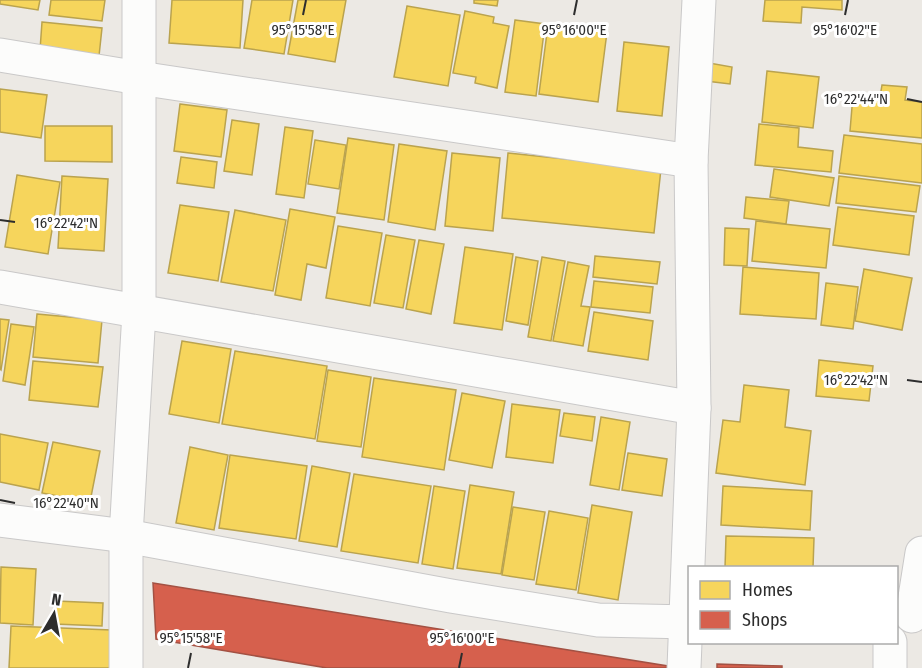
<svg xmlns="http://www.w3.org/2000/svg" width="922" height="668" font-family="'Fira Sans Condensed',sans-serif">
<rect width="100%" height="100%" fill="#ece9e4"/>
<g fill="#f6d55c" stroke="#baa34e" stroke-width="1.5">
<path d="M0 0H40L38 10 0 4Z"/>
<path d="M51 0H105L102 21 49 15Z"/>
<path d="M172 0H243L240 48 169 43Z"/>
<path d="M252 0H293L284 54 244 48Z"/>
<path d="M298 0H346L335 62 288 54Z"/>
<path d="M474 0H498L497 6 474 3Z"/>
<path d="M765 0H842V10L802 7 801 23 763 21Z"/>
<path d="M407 6 460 15 448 86 394 77Z"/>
<path d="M465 11 494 17 493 23 509 26 497 88 475 83 476 77 453 73Z"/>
<path d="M515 20 545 24 536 96 505 92Z"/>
<path d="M42 22 102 28 99 56 40 50Z"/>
<path d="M548 25 607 32 598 102 539 94Z"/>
<path d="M624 42 669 47 662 116 617 111Z"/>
<path d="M709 63 732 67 730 84 706 81Z"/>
<path d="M767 71 819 77 813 128 762 122Z"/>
<path d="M882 85 907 87 905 100 922 102V138L850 131 853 95 880 97Z"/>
<path d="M0 89 47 95 41 138 0 132Z"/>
<path d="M180 104 227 110 221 157 174 151Z"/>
<path d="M232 120 259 124 252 175 224 171Z"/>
<path d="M759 124 799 128 798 147 833 151 831 172 755 165Z"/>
<path d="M45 126H112V162L45 161Z"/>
<path d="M285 127 313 131 304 198 276 194Z"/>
<path d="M844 135 922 144V183L839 173Z"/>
<path d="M348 138 394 145 384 220 337 213Z"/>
<path d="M315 140 346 145 339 189 308 184Z"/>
<path d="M399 144 447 151 435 230 388 222Z"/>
<path d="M452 153 500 158 493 231 445 226Z"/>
<path d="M508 153 661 169 654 233 502 218Z"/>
<path d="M181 157 217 162 214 188 177 183Z"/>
<path d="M774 169 834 178 829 206 770 197Z"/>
<path d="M17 175 60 182 48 254 5 247Z"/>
<path d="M62 176 108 179 104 251 58 248Z"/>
<path d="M839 176 920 186 916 212 836 203Z"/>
<path d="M746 197 789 201 786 224 744 218Z"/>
<path d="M180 205 229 212 218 281 168 273Z"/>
<path d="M838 207 914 216 909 255 833 245Z"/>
<path d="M290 209 335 217 326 268 307 264 301 300 275 295Z"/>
<path d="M235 210 286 220 273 291 221 282Z"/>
<path d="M756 221 830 229 826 268 752 261Z"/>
<path d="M338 226 382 233 370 306 326 298Z"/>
<path d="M725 228 749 229 747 266 724 265Z"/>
<path d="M386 235 415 240 403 308 374 303Z"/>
<path d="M419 240 444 244 431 314 406 309Z"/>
<path d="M465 247 513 254 502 330 454 323Z"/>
<path d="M595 256 660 262 657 284 593 277Z"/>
<path d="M516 257 538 261 528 325 506 321Z"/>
<path d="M542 257 565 261 551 341 528 337Z"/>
<path d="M568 262 589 266 581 306 590 307 583 346 553 341Z"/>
<path d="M743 267 819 273 816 319 740 314Z"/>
<path d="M864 269 912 278 902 330 855 321Z"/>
<path d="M594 281 653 287 650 313 591 307Z"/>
<path d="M826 283 858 287 853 329 821 325Z"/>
<path d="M594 312 653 321 648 360 588 351Z"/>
<path d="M37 314 102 320 98 363 33 357Z"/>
<path d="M0 319 9 320 1 370 0 369Z"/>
<path d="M11 324 34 327 25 385 3 381Z"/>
<path d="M182 341 231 349 219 423 169 414Z"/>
<path d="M235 351 327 366 315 439 222 424Z"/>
<path d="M819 360 873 366 869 401 816 396Z"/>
<path d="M33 361 103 367 98 407 29 400Z"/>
<path d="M328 370 371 377 361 447 317 441Z"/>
<path d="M374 378 456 390 444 470 362 457Z"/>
<path d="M744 385 789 390 785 427 811 431 805 485 716 473 723 420 740 422Z"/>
<path d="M462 393 505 401 492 468 449 460Z"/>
<path d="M512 404 560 410 553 463 506 457Z"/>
<path d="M564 413 595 417 592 441 560 436Z"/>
<path d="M601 417 630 422 619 490 590 485Z"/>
<path d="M0 434 48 443 39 490 0 482Z"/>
<path d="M53 442 100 451 90 502 42 493Z"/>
<path d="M190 447 228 455 214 530 176 523Z"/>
<path d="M628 453 667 459 662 496 622 490Z"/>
<path d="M230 455 307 466 296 539 219 528Z"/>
<path d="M312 466 350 473 337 547 299 541Z"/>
<path d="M354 474 431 486 418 563 341 551Z"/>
<path d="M470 485 514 492 501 574 457 568Z"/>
<path d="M434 486 465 491 453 569 422 564Z"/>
<path d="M723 486 812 491 810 530 721 525Z"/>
<path d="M592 505 632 512 618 600 578 593Z"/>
<path d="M513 507 545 512 534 580 502 575Z"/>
<path d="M549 511 588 518 576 590 536 584Z"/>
<path d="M726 536 814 538 813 568H725Z"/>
<path d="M1 567 36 569 33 625 0 623Z"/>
<path d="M56 601 103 603 102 626 55 624Z"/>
<path d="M11 626 111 630 110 668H9Z"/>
</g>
<g fill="#d6604d" stroke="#a35143" stroke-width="1.5">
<path d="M153 583 674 667V668H327L156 639Z"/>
<path d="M717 664 782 666V668H717Z"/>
</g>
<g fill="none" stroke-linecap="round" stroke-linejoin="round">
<defs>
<g id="minor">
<path d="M0 55 139 78 691 161"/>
<path d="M0 287 694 408"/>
<path d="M0 520 126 536 451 596 598 620 690 622"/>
<path d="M912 616 922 553"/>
<path d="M126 668V536L139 312V0"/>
<path d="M684 668 694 408 691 161 699 0"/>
<path d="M890 668V642"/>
</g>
</defs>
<use href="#minor" stroke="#c9c8c8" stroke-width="35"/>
<use href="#minor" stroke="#fcfcfb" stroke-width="33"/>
</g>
<path fill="none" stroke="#2d2d2d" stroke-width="2" d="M303 15 306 0M574 15 577 0M845 15 848 0M907 99 922 102M0 220 15 222M907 380 922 382M0 500 15 503M188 668 191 653M459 668 462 653"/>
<g font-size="15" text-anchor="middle" fill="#2d2d2d" stroke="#fff" stroke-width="6" stroke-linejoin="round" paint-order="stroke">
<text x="303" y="35">95°15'58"E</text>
<text x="574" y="35">95°16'00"E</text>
<text x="845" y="35">95°16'02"E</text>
<text x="856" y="104">16°22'44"N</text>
<text x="66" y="228">16°22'42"N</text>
<text x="856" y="385">16°22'42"N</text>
<text x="66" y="508">16°22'40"N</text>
<text x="191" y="643">95°15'58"E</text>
<text x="462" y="643">95°16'00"E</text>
</g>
<rect x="688" y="566" width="210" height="78" fill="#ffffff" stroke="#ababab" stroke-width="1.5"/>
<rect x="700" y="581" width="30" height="18" fill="#f6d55c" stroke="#ababab" stroke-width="1.5"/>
<text x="742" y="596" font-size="18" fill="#2d2d2d">Homes</text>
<rect x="700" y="611" width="30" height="18" fill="#d6604d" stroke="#ababab" stroke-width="1.5"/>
<text x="742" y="626" font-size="18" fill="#2d2d2d">Shops</text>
<g transform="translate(54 614) rotate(10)" stroke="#ffffff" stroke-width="4.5" paint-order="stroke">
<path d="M0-4.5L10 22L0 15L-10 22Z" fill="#2d2d2d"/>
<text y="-9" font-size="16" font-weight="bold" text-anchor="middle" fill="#2d2d2d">N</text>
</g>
</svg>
